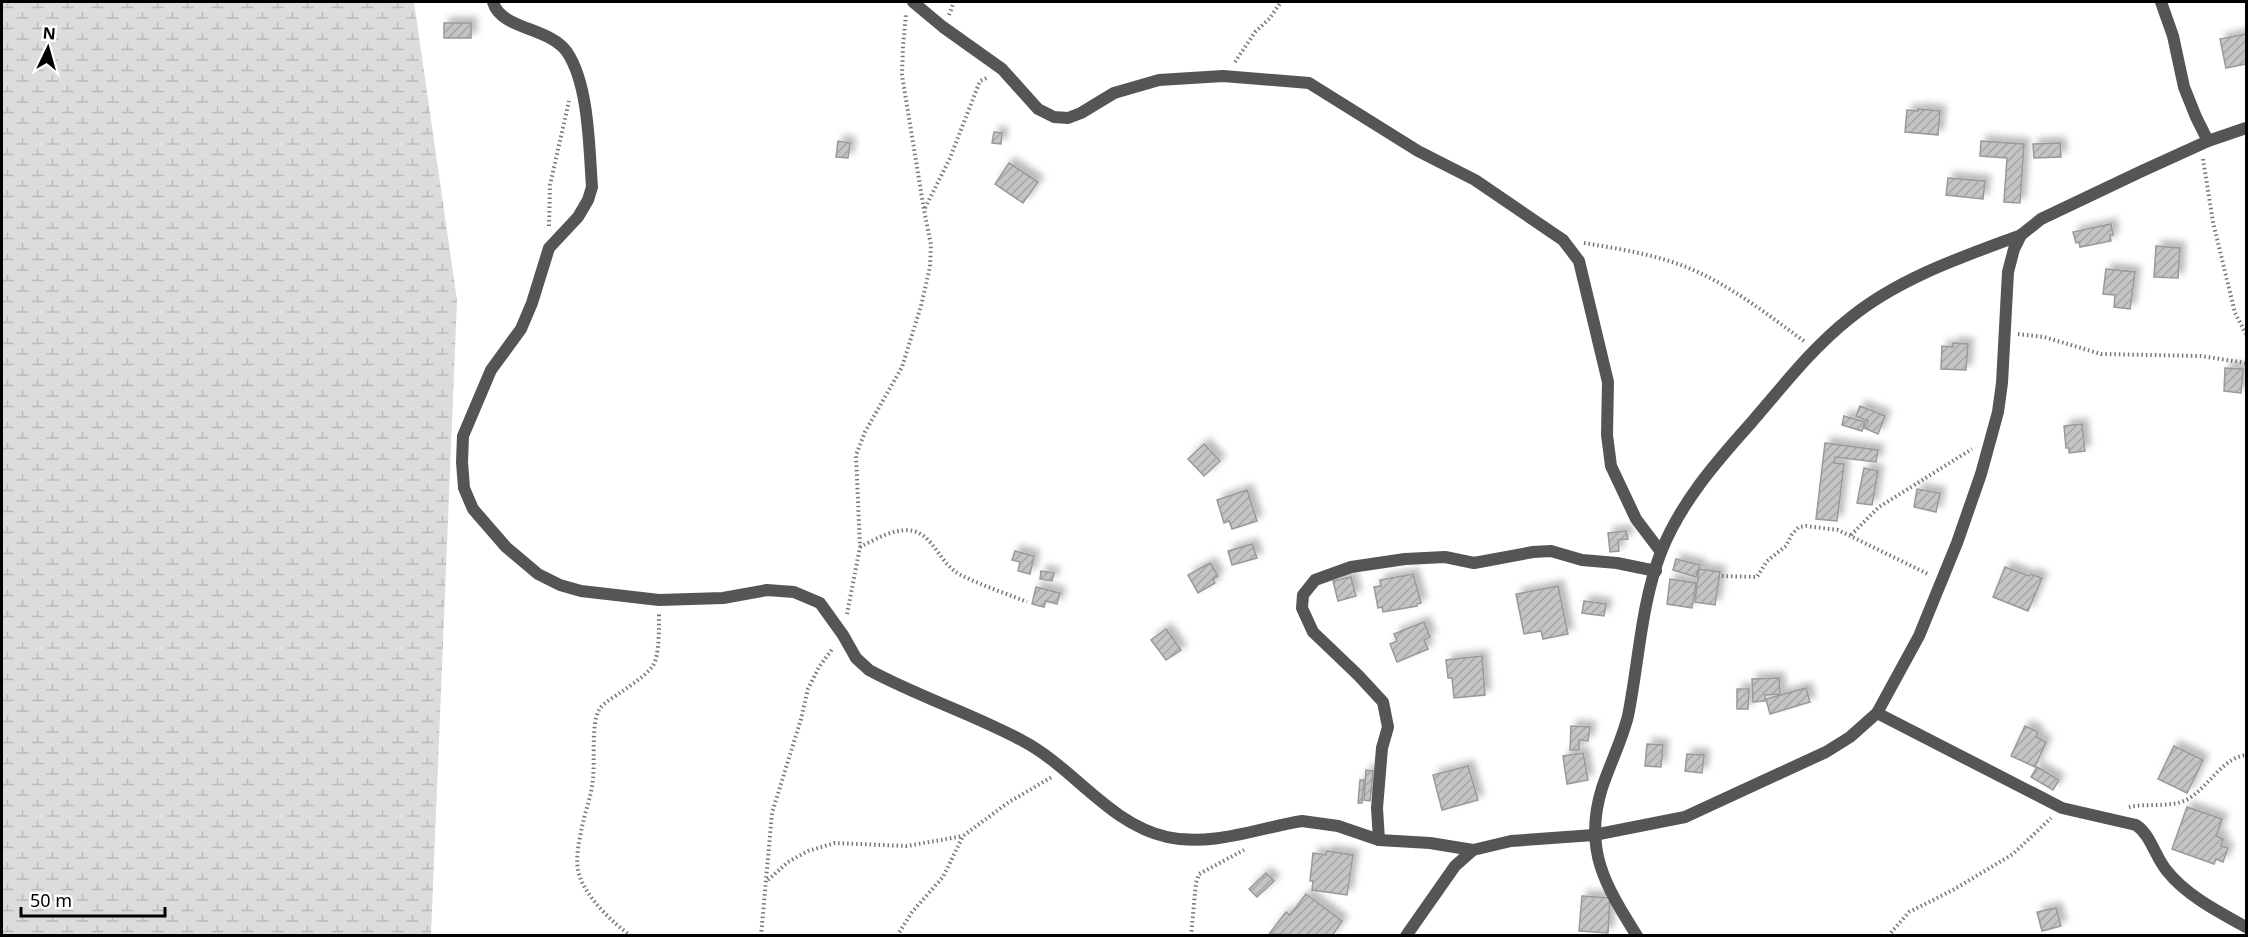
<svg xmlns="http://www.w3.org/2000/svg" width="2248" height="937" font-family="'Noto Sans',sans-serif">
<defs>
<pattern id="wetland-marsh" width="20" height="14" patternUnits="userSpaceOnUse" patternTransform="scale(1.5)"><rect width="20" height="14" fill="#dcdcdc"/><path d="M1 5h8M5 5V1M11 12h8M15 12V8" fill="none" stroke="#bbb"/></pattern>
<pattern id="building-hatch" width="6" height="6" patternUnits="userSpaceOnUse" patternTransform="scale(1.5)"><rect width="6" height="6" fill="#c4c4c4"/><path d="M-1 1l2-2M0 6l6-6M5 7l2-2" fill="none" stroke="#a7a7a7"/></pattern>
<filter id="shadow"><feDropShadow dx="5.5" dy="-5.5" stdDeviation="3" flood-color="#0004"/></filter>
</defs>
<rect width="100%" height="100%" fill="#fff"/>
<path fill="url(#wetland-marsh)" d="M2 2H414L457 300 431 935H2Z"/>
<g fill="url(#building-hatch)" stroke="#999" stroke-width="1.5" filter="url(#shadow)">
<rect x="444" y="23" width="27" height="15"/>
<path d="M2246 34V64L2226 68 2220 39Z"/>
<path d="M1918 109 1940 111 1938 135 1905 132 1907 110 1918 111Z"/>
<path d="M994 132 1002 133 1001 144 992 143Z"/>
<path d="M838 141 850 143 848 158 836 157Z"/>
<path d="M1981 141 2024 144 2020 203 2004 202 2007 158 1980 156Z"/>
<path d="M2060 143 2061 157 2034 158 2033 144Z"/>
<path d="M1009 163 1038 182 1023 203 995 184Z"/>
<path d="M1948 178 1985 181 1983 199 1946 195Z"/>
<path d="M2111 224 2113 235H2110L2111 241 2080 247 2079 242 2076 243 2073 232Z"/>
<path d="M2156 246 2180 248 2178 278 2154 277Z"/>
<path d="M2106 269 2135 272 2130 309 2114 307 2115 295 2103 294Z"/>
<path d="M1953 343 1968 344 1966 370 1941 369 1942 346 1953 347Z"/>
<path d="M2225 368 2243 369 2241 393 2224 391Z"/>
<path d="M1860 406 1885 416 1878 434 1864 428 1868 421 1856 416Z"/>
<path d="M1844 416 1865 422 1862 431 1842 425Z"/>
<path d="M2082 424 2085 451 2069 453V448H2066L2064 426Z"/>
<path d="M1825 443 1878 450 1876 462 1835 457 1834 463 1844 464 1837 521 1816 519Z"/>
<path d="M1204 444 1220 461 1204 476 1188 459Z"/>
<path d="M1864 468 1878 471 1872 505 1857 503Z"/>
<path d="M1917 489 1940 493 1936 512 1914 507Z"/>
<path d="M1247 490 1257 521 1232 529 1229 521 1224 523 1217 500Z"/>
<path d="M1626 531 1628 539 1618 540 1619 551 1610 552 1608 533Z"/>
<path d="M1252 544 1257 558 1232 565 1228 551Z"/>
<path d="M1015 551 1034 556 1030 574 1018 571 1020 562 1012 560Z"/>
<path d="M1676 559 1700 565 1696 577 1673 570Z"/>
<path d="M1210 563 1218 576 1213 579 1215 583 1198 593 1188 575Z"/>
<path d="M2005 567 2029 576 2031 574 2042 578 2028 611 1993 597Z"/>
<path d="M1699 569 1720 572 1715 605 1695 602Z"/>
<path d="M1041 571 1054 573 1052 581 1040 579Z"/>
<path d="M1413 574 1421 603 1417 604V606L1383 612 1382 607 1378 608 1374 587 1381 586 1380 580Z"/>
<path d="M1351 577 1356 596 1338 601 1333 581Z"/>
<path d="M1670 579 1696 583 1692 608 1667 604Z"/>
<path d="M1558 586 1568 634 1543 639 1541 631 1524 634 1516 594Z"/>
<path d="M1036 587 1060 593 1057 604 1046 601 1044 607 1032 604Z"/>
<path d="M1584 601 1606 604 1604 616 1582 613Z"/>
<path d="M1424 622 1430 637 1424 640 1428 649 1397 662 1390 644 1397 641 1394 634Z"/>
<path d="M1166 629 1181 650 1166 660 1151 640Z"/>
<path d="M1482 656 1485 695 1454 698 1452 678H1448L1446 660Z"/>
<path d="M1779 678 1780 694 1765 695V701L1753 702 1752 679Z"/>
<path d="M1806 688 1810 702 1770 714 1766 699Z"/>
<path d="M1737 689H1749L1748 709H1737Z"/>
<path d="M1571 726 1590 727 1588 741 1579 740V750H1570Z"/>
<path d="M2025 726 2038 732 2036 737 2046 742 2035 767 2011 756Z"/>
<path d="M1647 744 1663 745 1661 767 1645 766Z"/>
<path d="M2174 746 2203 760 2187 793 2158 779Z"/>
<path d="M1583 753 1588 780 1567 784 1563 756Z"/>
<path d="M1687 754 1704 755 1702 773 1685 771Z"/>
<path d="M1468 766 1478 800 1442 810 1433 775Z"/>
<path d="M2037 767 2059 780 2053 790 2031 777Z"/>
<path d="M1366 770 1373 771 1370 801 1364 800Z"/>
<path d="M1360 780H1364L1362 803H1358Z"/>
<path d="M2187 807 2222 819 2216 836 2223 839 2221 846 2228 848 2223 862 2216 859 2214 864 2172 849Z"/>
<path d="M1327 851 1353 855 1347 895 1312 890 1313 881H1310L1313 853 1326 855Z"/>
<path d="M1266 873 1274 881 1257 897 1249 889Z"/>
<path d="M1306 894 1342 921 1332 936 1269 934 1286 912 1290 915Z"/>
<path d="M1582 896 1610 898 1608 933 1579 931Z"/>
<path d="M2056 908 2061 926 2042 931 2037 912Z"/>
</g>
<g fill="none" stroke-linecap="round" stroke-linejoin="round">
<g stroke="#777" stroke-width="4" stroke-dasharray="1.5 3" stroke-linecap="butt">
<path d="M949 15 954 2"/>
<path d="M1235 62 1255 32 1269 19 1281 2"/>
<path d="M2203 159 2213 222 2235 313 2246 334"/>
<path d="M925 208 950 158 980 81 989 77"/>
<path d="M549 226 550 185 569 101"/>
<path d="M1584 243C1620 249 1658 255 1691 269 1733 287 1768 315 1804 341"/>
<path d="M2018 334 2044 337 2101 354 2201 356 2246 363"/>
<path d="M1851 535 1879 507 1972 449"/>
<path d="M860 547C880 537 909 519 928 540 939 551 944 565 959 574 980 585 1005 593 1027 602"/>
<path d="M1722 576 1757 577 1767 561 1786 546 1792 534 1799 527 1806 526 1838 530 1930 575"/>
<path d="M847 614 860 547 856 455 865 432 902 367 921 306 930 267 931 245 924 210 902 75 903 46 906 14"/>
<path d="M2129 807C2146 803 2169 808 2186 800 2209 788 2220 759 2246 755"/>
<path d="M768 880 788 862 808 851 835 843 907 846 963 836"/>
<path d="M631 936C613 923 587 898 580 877 574 862 579 842 582 827 585 811 592 795 593 778 595 761 591 724 599 710 603 703 614 697 620 693 631 685 644 677 652 667 660 657 659 625 659 612"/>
<path d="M761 936 772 813 801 719 808 689 819 667 833 648"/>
<path d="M897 936 912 912 943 877 963 836 1009 802 1052 777"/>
<path d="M1191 936 1196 883 1199 874 1244 850"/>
<path d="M1888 936 1909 912 1953 890 2013 854 2051 818"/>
</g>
<g stroke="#555" stroke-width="12">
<path d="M493 2C501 30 550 27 567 52 589 85 589 147 592 187L588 200 578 217 549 248 532 303 521 329 491 370 463 436 462 462 464 488 473 509 506 547 538 574 560 585 581 591 659 600 723 598 767 590 794 592 820 603 843 635 856 658 869 670C919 697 973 714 1023 741 1074 768 1109 824 1167 837 1212 847 1258 828 1302 821L1338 826 1379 840 1430 843 1473 850"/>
<path d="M913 2 943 27 1002 69 1038 109 1054 117 1068 118 1081 113 1114 93 1159 80 1223 76 1309 83 1418 151 1475 180 1563 240 1579 261 1608 382 1607 435 1611 466 1636 519 1661 552"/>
<path d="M2161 2 2173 36 2184 87 2196 117 2208 141"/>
<path d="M1877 713 2062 808 2136 825C2151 835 2155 857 2167 871 2187 896 2219 912 2246 927"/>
<path d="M1379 840 1377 808 1382 748 1388 727 1383 702 1358 675 1313 632 1302 608 1303 595 1315 580 1351 567 1405 559 1445 557 1474 563 1533 552 1551 551 1582 560 1617 563 1656 571"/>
<path d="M1406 936 1455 866 1473 850 1511 841 1594 835 1685 817 1826 752 1850 737 1877 713 1919 636 1957 543 1981 474 1998 412 2002 383 2008 272 2014 249 2021 235 2041 219 2142 171 2208 141 2246 128"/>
<path d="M1637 936C1605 885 1583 849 1602 788 1610 764 1622 740 1628 716 1639 661 1641 604 1661 552 1681 502 1716 462 1751 423 1783 386 1812 348 1850 318 1899 278 1962 257 2021 235"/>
</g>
</g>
<rect width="2248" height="937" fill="none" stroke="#000000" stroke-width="6"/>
<g transform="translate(48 48) rotate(5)" stroke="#ffffff" stroke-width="4.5" paint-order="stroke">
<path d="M0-4.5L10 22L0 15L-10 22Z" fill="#000000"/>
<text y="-9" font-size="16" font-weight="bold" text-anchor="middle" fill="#000000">N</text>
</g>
<path d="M21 907v9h144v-9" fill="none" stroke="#000000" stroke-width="3"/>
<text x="30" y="907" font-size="18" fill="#000000" stroke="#ffffff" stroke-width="4.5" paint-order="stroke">50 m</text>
</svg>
